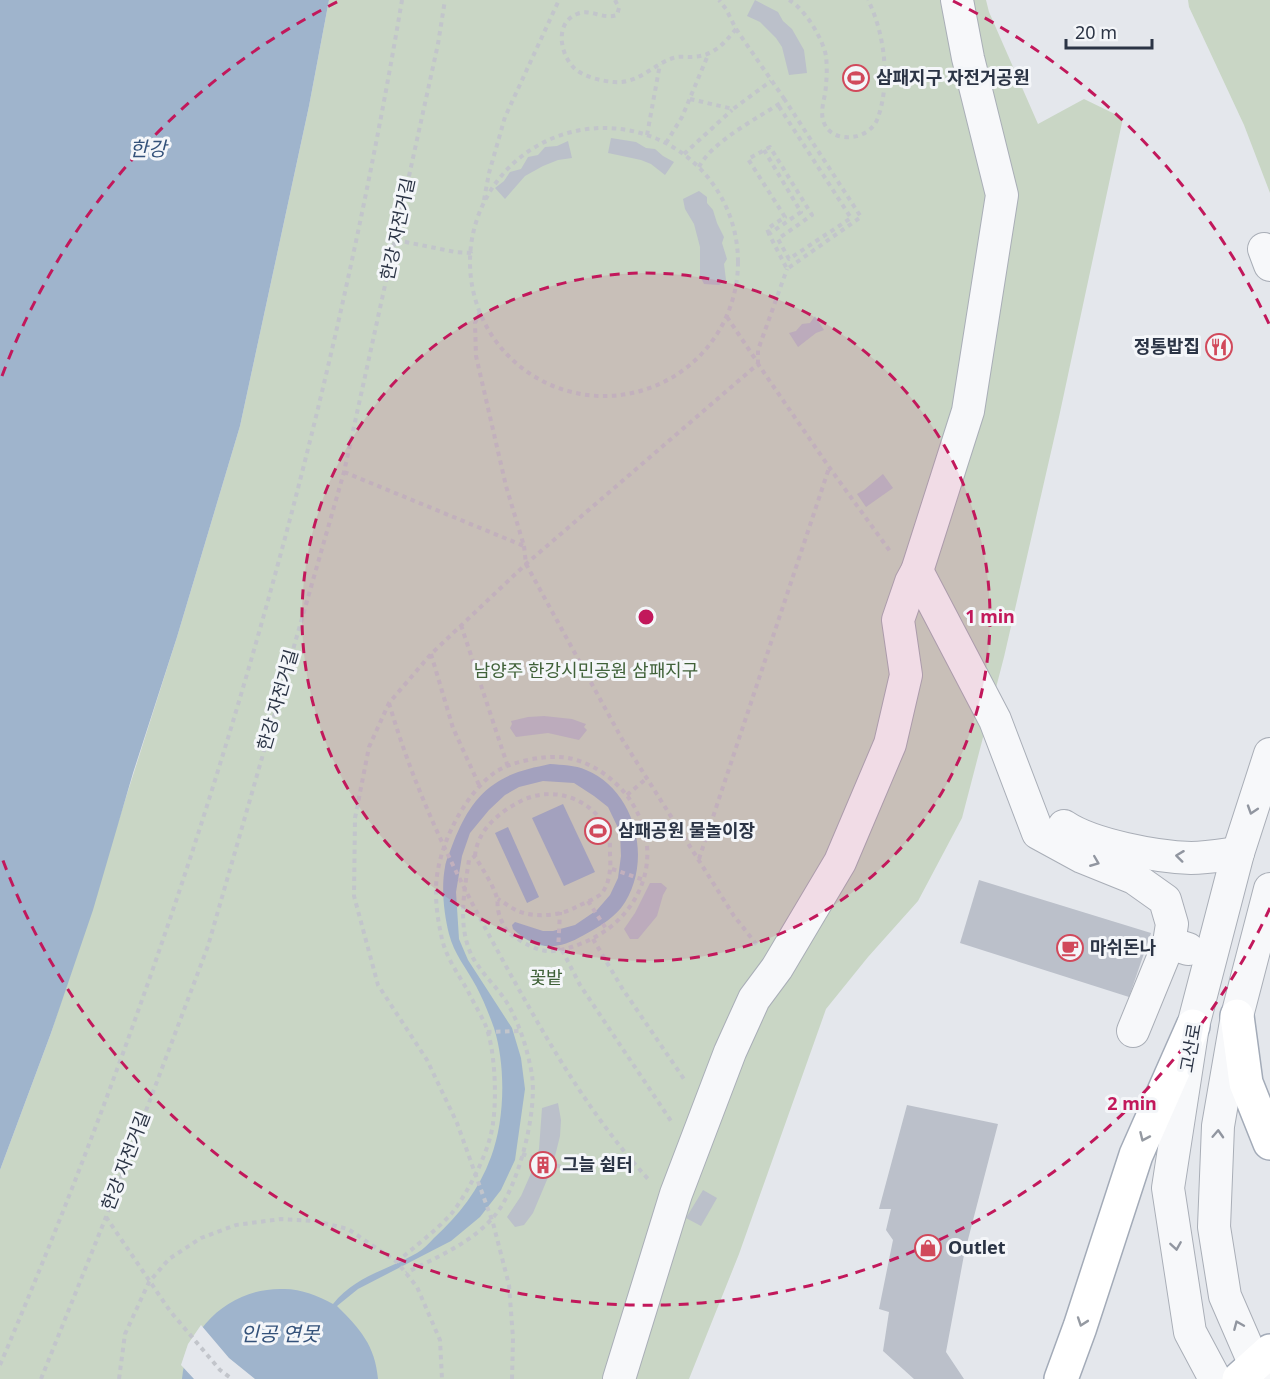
<svg xmlns="http://www.w3.org/2000/svg" width="1270" height="1379" font-family="'Noto Sans','Noto Sans KR',sans-serif">
<rect width="100%" height="100%" fill="#e4e7ec"/>
<g fill="#c9d6c5">
<path d="M329 0H986L989 12 1038 124 1084 99 1123 118 1059 417 1004 657 962 818 918 901 868 957 826 1009 739 1254 689 1379H0V1170L51 1033 177 637 240 426 309 106Z"/>
<path d="M1188 0H1270V193L1244 125 1189 7Z"/>
</g>
<g fill="#9fb4cc">
<path d="M0 0H329L309 106 240 426 177 637 133 773 93 910 51 1033 0 1170Z"/>
<path d="M550 764C562 765 575 765 586 770 637 791 654 864 621 908 611 920 597 928 584 935 556 951 537 951 513 929L512 925 515 922 543 931H553L575 925 597 910 610 895 618 878 621 856 620 832 608 807 594 796 574 783 543 781 519 787 505 795 489 810 470 833 462 856 456 892 459 939 468 960 512 1028 521 1058 525 1089 515 1160 501 1190 480 1217 451 1241 358 1289 337 1306C360 1329 375 1345 378 1379H182C187 1327 232 1287 284 1289 302 1289 318 1296 333 1304 355 1276 388 1270 417 1253 424 1249 429 1243 434 1238 459 1215 479 1190 491 1157 505 1120 506 1066 494 1028 489 1014 483 999 476 986 467 969 454 954 449 934 444 914 441 888 445 867 446 860 450 852 452 846 462 820 474 796 499 781 515 771 532 768 550 764Z"/>
<path d="M563 804 595 872 564 886 532 818Z"/>
<path d="M508 827 539 897 527 903 495 833Z"/>
</g>
<path fill="#e4e7ec" d="M201 1325 229 1358 255 1379H194L181 1365 188 1344Z"/>
<g fill="#bbc0ca">
<path d="M755 0 778 12 783 21 792 29 804 50 807 73 789 75 782 47 776 38 760 22 747 16Z"/>
<path d="M611 138 636 142 646 148 655 149 663 156 674 162 665 175 651 164 641 160 608 153Z"/>
<path d="M568 141 572 158 558 160 543 166 525 176 505 199 495 188 504 181 510 172 521 169 528 157 538 155 545 147 557 146Z"/>
<path d="M699 191 707 197V203L713 210 717 223 724 237 722 243 727 259 724 264 726 280 719 285 704 284 700 276V247L694 224 685 209 683 199Z"/>
<path d="M815 316 824 330 816 333 798 347 789 333 796 331 802 324 810 323Z"/>
<path d="M883 474 893 488 866 507 857 494 864 490Z"/>
<path d="M544 716 572 719 583 723 586 724 584 727 587 730 579 740 548 733 516 737 510 728 512 724 511 721 528 717Z"/>
<path d="M979 880 1151 933 1129 997 960 943Z"/>
<path d="M650 883H661L667 888 663 895 657 916 638 939H630L624 929 635 913Z"/>
<path d="M558 1103 561 1120 560 1136 552 1168 533 1213 524 1225 515 1227 507 1217 521 1196 532 1171 539 1149 542 1108Z"/>
<path d="M907 1105 998 1124 964 1255 946 1352 964 1379H914L883 1351 889 1312 879 1309 893 1240 886 1230 891 1209H879Z"/>
<path d="M703 1190 717 1198 701 1226 686 1218Z"/>
</g>
<g fill="none" stroke-linecap="round" stroke-linejoin="round">
<defs>
<g id="minor">
<path d="M1264 249 1270 265"/>
<path d="M917 571 995 720 1038 833 1082 857 1134 878 1165 900 1172 924 1169 943"/>
<path d="M1064 826C1092 845 1157 857 1191 858 1207 858 1223 855 1238 853"/>
<path d="M1133 1031 1169 943 1188 949"/>
<path d="M619 1379 676 1194 730 1052 754 999 777 968 840 862 890 744 906 675 898 620 911 582 917 571 968 411 1002 195 968 58 957 0"/>
<path d="M1215 1379 1190 1332 1168 1188 1193 1026 1238 853 1270 754"/>
<path d="M1261 1379 1225 1296 1214 1227 1218 1126 1237 1016 1270 889"/>
</g>
<g id="major">
<path d="M1237 1016 1246 1083 1270 1143"/>
<path d="M1061 1379 1080 1327 1136 1155 1193 1026"/>
<path d="M1239 1379 1270 1351"/>
</g>
</defs>
<use href="#minor" stroke="#a9aeb7" stroke-width="34"/>
<use href="#major" stroke="#a3abb8" stroke-width="36"/>
<g stroke="#c2c5cb" stroke-width="4" stroke-dasharray="4.5 4.5" stroke-linecap="butt">
<path d="M615 0 619 8 617 15C603 20 590 8 577 14 554 23 560 55 575 69 585 77 601 81 614 82 639 84 652 65 673 58 678 56 685 57 691 57 713 56 722 46 736 29L726 9 719 0"/>
<path d="M789 0C805 9 823 39 826 56 827 65 827 75 826 84 826 96 820 108 823 120 830 145 868 141 877 120 891 84 885 34 868 0"/>
<path d="M736 29 785 100"/>
<path d="M690 99 733 109 771 81"/>
<circle cx="604" cy="262" r="134"/>
<path d="M647 135 660 64"/>
<path d="M666 143 682 117 708 55"/>
<path d="M684 154 732 110"/>
<path d="M699 167C712 141 760 117 785 100L861 217 787 269 769 234 801 212 764 150"/>
<path d="M484 200 489 173 505 117 559 0"/>
<path d="M769 234 767 229 785 217 748 159 770 147 812 215 778 239 789 259 851 218 778 105"/>
<path d="M396 240 455 252 471 253V254"/>
<path d="M727 317 758 363"/>
<path d="M758 364V350L787 269"/>
<path d="M344 472 524 546 506 486 476 356 475 323 480 312"/>
<path d="M524 546 526 564 622 739 734 916 757 945"/>
<path d="M461 625 508 767"/>
<path d="M431 654 453 728 480 787"/>
<path d="M389 703C417 799 459 881 507 968 548 1042 591 1117 649 1180"/>
<path d="M627 795 647 778"/>
<path d="M475 856C477 831 498 813 519 802 552 784 593 798 608 832 610 838 610 847 610 855 611 867 610 884 601 894 595 899 584 903 576 907 561 916 534 918 518 911 511 908 505 903 498 899"/>
<path d="M699 859 829 468"/>
<path d="M612 869 644 880"/>
<path d="M588 901 607 930"/>
<path d="M593 939 622 988 686 1082"/>
<path d="M562 950 580 985 671 1121"/>
<path d="M558 951 560 912"/>
<path d="M487 1032 519 1031"/>
<path d="M522 1154 574 1171"/>
<path d="M106 1217 170 1311 220 1370 232 1379"/>
<path d="M397 1262C414 1247 437 1230 452 1213 469 1191 490 1150 493 1123 497 1097 495 1047 485 1024 480 1013 473 1002 468 991 458 974 444 954 441 934 438 921 436 906 436 892 435 852 462 797 494 773 509 762 541 756 559 757 588 758 618 780 632 803 667 858 639 922 580 944 556 953 544 955 521 941 517 938 511 936 508 932 504 927 498 915 498 908 497 905 498 900 497 898 493 884 482 869 475 856L469 860C464 893 457 928 473 958 483 975 499 989 509 1006 520 1026 528 1051 532 1075 537 1112 520 1179 499 1210 476 1242 438 1256 406 1273"/>
<path d="M0 1365C186 928 323 468 402 0"/>
<path d="M41 1379 106 1217 208 946 344 472 438 44 445 0"/>
<path d="M119 1379 125 1334 149 1282 169 1259 201 1238 236 1225 281 1219 316 1221 348 1229 397 1262 417 1287 440 1340 442 1379"/>
<path d="M512 1379 513 1338 509 1285 493 1223 457 1123 427 1060 378 985 354 896 355 818 369 747 389 703 431 654 526 564 758 364 829 467 892 554"/>
</g>
<use href="#minor" stroke="#f7f8fa" stroke-width="32"/>
<use href="#major" stroke="#fff" stroke-width="33"/>
</g>
<defs><path id="oneway-chevron" d="M-2-3.5L2.5 0L-2 3.5" fill="none" stroke-width="1.6" stroke-linecap="round" stroke-linejoin="round" transform="scale(1.5)"/></defs>
<g stroke="#9196a0">
<use href="#oneway-chevron" transform="translate(1252 810) rotate(108)"/>
<use href="#oneway-chevron" transform="translate(1180 856) rotate(-173)"/>
<use href="#oneway-chevron" transform="translate(1095 862) rotate(22)"/>
<use href="#oneway-chevron" transform="translate(1218 1134) rotate(-87)"/>
<use href="#oneway-chevron" transform="translate(1176 1246) rotate(81)"/>
<use href="#oneway-chevron" transform="translate(1238 1325) rotate(-113)"/>
</g>
<g stroke="#959aa2">
<use href="#oneway-chevron" transform="translate(1144 1137) rotate(114)"/>
<use href="#oneway-chevron" transform="translate(1082 1322) rotate(109)"/>
</g>
<circle cx="646" cy="617" r="344" fill="#c2185b" fill-opacity=".12"/>
<g fill="none" stroke="#c2185b" stroke-width="3" stroke-dasharray="10 8">
<circle cx="646" cy="617" r="344"/>
<path d="M1270 908A688 688 0 0 1 2 858M2 376A688 688 0 0 1 339 1M953 1A688 688 0 0 1 1270 326"/>
</g>
<defs>
<symbol id="stadium-ring" viewBox="-11 -11 22 22"><circle r="9.5" fill="#f4f6f9" stroke="#d1495b" stroke-width="1.5"/><path d="M0-5a6.5 5 0 1 0 0 10a6.5 5 0 1 0 0-10ZM-3.5-1.8h7v3.6h-7Z" fill="#d1495b"/></symbol>
<symbol id="restaurant-ring" viewBox="-11 -11 22 22"><circle r="9.5" fill="#f4f6f9" stroke="#d1495b" stroke-width="1.5"/><path d="M-5-6h1v4h1v-4h1v4h1v-4h1v5L-1.5 .5V6h-2V.5L-5-1ZM5-6V6H3V1.5H1.5Q1.5-4 5-6Z" fill="#d1495b"/></symbol>
<symbol id="cafe-ring" viewBox="-11 -11 22 22"><circle r="9.5" fill="#f4f6f9" stroke="#d1495b" stroke-width="1.5"/><path d="M-5.5-4.5H6V0H3Q3 3.5 0 3.5H-2.5Q-5.5 3.5-5.5 0ZM3-3.2v2h1.7v-2ZM-6 4.5H4V6H-6Z" fill="#d1495b"/></symbol>
<symbol id="building-ring" viewBox="-11 -11 22 22"><circle r="9.5" fill="#f4f6f9" stroke="#d1495b" stroke-width="1.5"/><path d="M-4-6H4V6H1V3H-1V6H-4ZM-2.5-4.3h1.7v1.8h-1.7ZM.8-4.3h1.7v1.8H.8ZM-2.5-1h1.7V.8h-1.7ZM.8-1h1.7V.8H.8Z" fill="#d1495b"/></symbol>
<symbol id="shop-ring" viewBox="-11 -11 22 22"><circle r="9.5" fill="#f4f6f9" stroke="#d1495b" stroke-width="1.5"/><path d="M-5-2.5h2.3a2.7 3.5 0 0 1 5.4 0H5L5.5 6h-11ZM-1.5-2.5h3a1.5 2.3 0 0 0-3 0Z" fill="#d1495b"/></symbol>
</defs>
<g fill-rule="evenodd">
<use href="#stadium-ring" x="841" y="63" width="30" height="30"/>
<use href="#restaurant-ring" x="1204" y="332" width="30" height="30"/>
<use href="#stadium-ring" x="583" y="816" width="30" height="30"/>
<use href="#cafe-ring" x="1055" y="933" width="30" height="30"/>
<use href="#building-ring" x="528" y="1150" width="30" height="30"/>
<use href="#shop-ring" x="913" y="1233" width="30" height="30"/>
</g>
<g text-anchor="middle" stroke-width="6" stroke-linejoin="round" paint-order="stroke">
<g font-size="18" font-weight="bold" fill="#2b3445" stroke="#f4f6f9" text-anchor="start">
<text x="876" y="84">삼패지구 자전거공원</text>
<text x="1200" y="353" text-anchor="end">정통밥집</text>
<text x="618" y="837">삼패공원 물놀이장</text>
<text x="1090" y="954">마쉬돈나</text>
<text x="562" y="1171">그늘 쉼터</text>
<text x="948" y="1254">Outlet</text>
</g>
<g font-size="18" fill="#2b3445" stroke="#f4f6f9">
<text transform="translate(398 229) rotate(-78)" y="6">한강 자전거길</text>
<text transform="translate(278 700) rotate(-74)" y="6">한강 자전거길</text>
<text transform="translate(1191 1048) rotate(-80)" y="6">고산로</text>
<text transform="translate(126 1161) rotate(-69)" y="6">한강 자전거길</text>
</g>
<g font-size="18" fill="#3f6138" stroke="#f4f6f9">
<text x="586" y="677">남양주 한강시민공원 삼패지구</text>
<text x="546" y="984">꽃밭</text>
</g>
<g font-size="20" font-style="italic" fill="#34527a" stroke="#f4f6f9">
<text x="148" y="156">한강</text>
<text x="280" y="1341">인공 연못</text>
</g>
</g>
<circle cx="646" cy="617" r="9" fill="#c2185b" stroke="#f4f6f9" stroke-width="3"/>
<g font-size="18" text-anchor="middle" font-weight="bold" fill="#c2185b" stroke="#f4f6f9" stroke-width="6" stroke-linejoin="round" paint-order="stroke">
<text x="990" y="623">1 min</text>
<text x="1132" y="1110">2 min</text>
</g>
<path d="M1066 39v9h86v-9" fill="none" stroke="#2b3445" stroke-width="3"/>
<text x="1075" y="39" font-size="18" fill="#2b3445" stroke="#f4f6f9" stroke-width="4.5" paint-order="stroke">20 m</text>
</svg>
